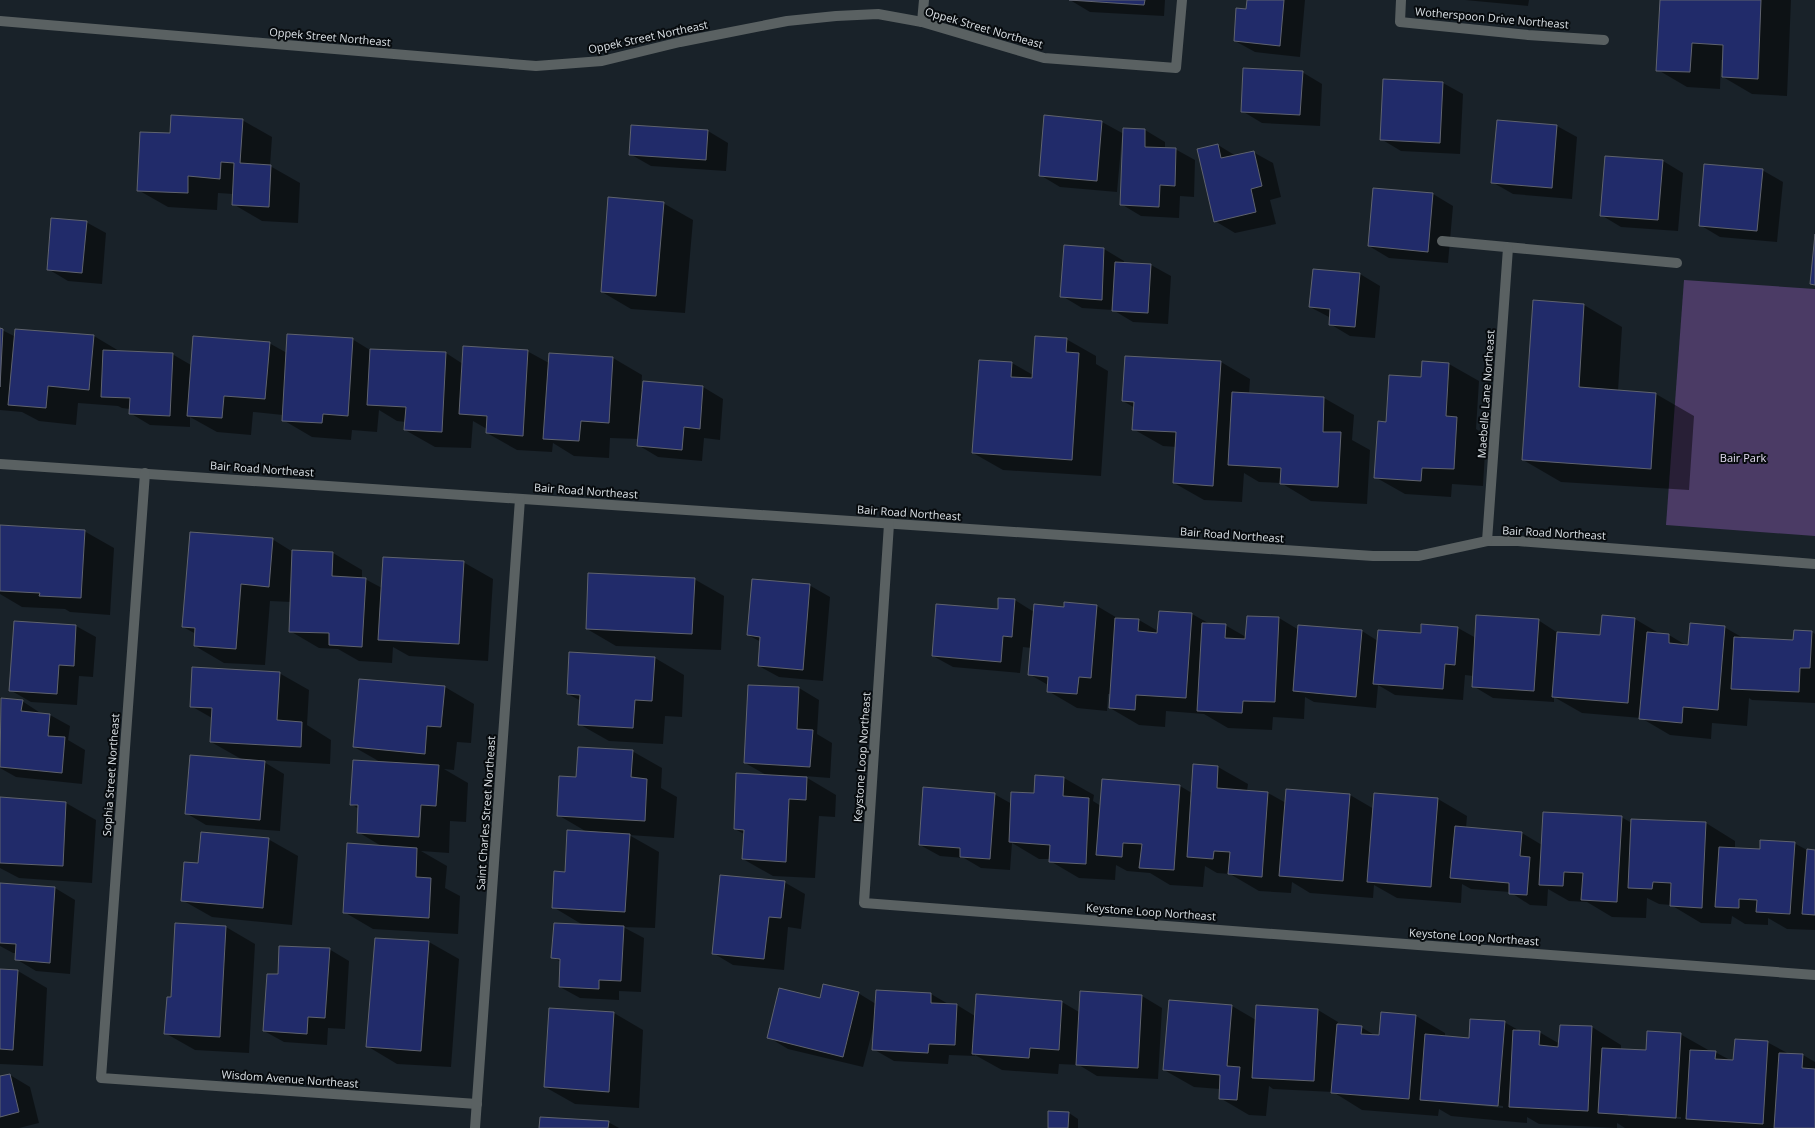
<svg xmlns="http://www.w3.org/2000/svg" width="1815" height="1128" font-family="'Open Sans',sans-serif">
<rect width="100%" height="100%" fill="#192229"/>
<path fill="#4b3b65" d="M1684 280 1815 289V536L1666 525Z"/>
<g fill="#0007" fill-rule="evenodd">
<path d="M1070 0H1165L1164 16 1090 12Z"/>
<path d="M1248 0H1305L1300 57 1255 52 1235 41 1247 10Z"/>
<path d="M1465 0H1529L1528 6Z"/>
<path d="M1661 0H1791L1787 96 1752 94 1723 77 1724 60H1721L1720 89 1687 87 1658 70Z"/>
<path d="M1302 72 1322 84 1320 126 1262 123 1242 111Z"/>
<path d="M1384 80 1443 83 1463 94 1460 154 1401 151 1381 139Z"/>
<path d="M242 120 272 137 270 166 300 183 298 223 262 221 233 204V194L218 193 217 210 168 207 138 190 171 134Z"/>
<path d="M1498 121 1557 126 1577 137 1572 199 1513 194 1492 182Z"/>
<path d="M1102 122 1124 134 1145 130 1165 142V148L1175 149 1195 160 1194 197 1180 196 1179 218 1141 216 1121 204 1123 136H1122L1117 192 1060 187 1040 175Z"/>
<path d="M708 131 728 143 726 171 651 166 630 154Z"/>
<path d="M1218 145 1236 156 1253 152 1273 163 1281 197 1270 200 1276 224 1235 233 1215 221Z"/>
<path d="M1606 157 1663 161 1683 173 1678 231 1621 227 1601 215Z"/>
<path d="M1762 170 1783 182 1777 242 1720 237 1700 225Z"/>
<path d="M1433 194 1453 206 1448 263 1389 258 1369 246Z"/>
<path d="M663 203 693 220 685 313 631 309 602 292Z"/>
<path d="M86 222 106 233 102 284 68 281 48 269Z"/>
<path d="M1065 246 1104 249 1124 261V263L1151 265 1171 276 1168 324 1133 322 1113 310 1082 308 1062 296Z"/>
<path d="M1360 274 1380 286 1375 338 1350 336 1330 324 1331 318 1310 307Z"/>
<path d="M1534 301 1584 305 1622 327 1618 391 1656 394 1694 416 1689 490 1561 482 1523 460Z"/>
<path d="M0 329 16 337 94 336 119 351 172 354 191 365 269 343 287 353 352 339 370 350 446 353 463 364 527 351 549 363 613 358 642 375 641 390H643L644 382 703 387 723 399 720 440 704 438 702 461 658 457 638 445 639 439 610 438 609 458 574 456 553 443 552 452 517 450 487 433V429L473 421 471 448 435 447 405 430 406 422 397 421 379 410 377 432 352 430 351 440 312 437 283 420V415L253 412 251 435 217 432 190 417V427L150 425 130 413V409L122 408 118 406 78 403 76 425 39 421 22 412 0 410Z"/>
<path d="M1066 339 1096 356V364L1108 371 1101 476 1003 470 973 453 980 361 1012 363 1033 375Z"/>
<path d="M1221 362 1250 379 1249 394 1324 398 1354 415 1352 440 1370 450 1367 504 1311 501 1281 483 1259 482 1244 473 1242 502 1204 500 1174 483 1177 447 1163 446 1133 429 1135 408 1123 401Z"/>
<path d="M1423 362 1449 364 1479 381 1476 429 1486 435 1483 486 1452 484 1451 497 1405 494 1375 477 1387 423 1422 379Z"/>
<path d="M0 526 84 531 114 548 110 615 70 612 65 609 22 607 0 594Z"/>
<path d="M272 539 293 552 333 553 362 570V579H365L382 588 463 562 493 579 488 661 409 656 393 647 392 663 359 661 338 649 319 648 290 631 291 602 270 601 265 665 224 663 195 646 196 634 183 627Z"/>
<path d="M694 579 724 596 721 650 616 646 587 629Z"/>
<path d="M809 585 830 597 823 681 779 677 759 666 761 642 748 635Z"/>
<path d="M1015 600 1034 612 1097 606 1119 619 1139 620 1158 631 1192 614 1210 624 1225 625 1246 637 1248 617 1279 618 1299 630 1362 631 1378 641 1458 628 1476 638 1538 620 1558 633 1601 637 1603 616 1635 619 1662 635H1669L1689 647 1724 627 1745 639 1794 641 1812 632 1815 634V703L1752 700 1749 698 1747 726 1712 723 1711 739 1670 735 1641 718 1582 713 1554 697V702L1493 698 1473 686V676L1465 675 1463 700 1395 695 1378 685 1376 708 1314 702 1305 697 1304 719 1273 717 1272 730 1228 728 1204 714 1166 711 1165 727 1139 725 1110 708 1111 694H1108L1107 711 1077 708 1048 691V685L1029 674 1031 648 1023 647 1020 673 953 667 933 656Z"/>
<path d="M76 626 96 637 93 677 79 676 77 705 31 702 10 690Z"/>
<path d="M655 658 684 675 682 717 665 716 663 744 609 741 579 724 581 701 568 694Z"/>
<path d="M279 673 309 690 307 725 331 740 330 764 259 760V762H264L284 774 280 831 206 825 186 813 243 760 211 742 212 718 191 706Z"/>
<path d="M749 686 799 688 819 700 817 734 832 743 830 778 804 776 836 795 835 817 819 816 815 878 773 876 743 859 744 834 735 829 768 776 745 763Z"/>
<path d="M445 687 474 704 471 743 457 742 454 770 444 769 468 783 466 822 450 821 449 853 421 851 447 866 445 888 460 896 458 934 373 929 344 912 383 847 358 832 359 809 351 804 382 763 354 747Z"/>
<path d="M2 699 22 701 42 714 50 715 70 726 68 740 85 750 82 784 16 777 0 768V721Z"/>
<path d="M632 751 662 768 661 788 677 797 674 838 629 835 659 852 655 928 623 927 644 938 641 992 619 991V1000L580 998 560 987 561 962 552 957 583 925 553 907 566 873 587 832 558 815 577 778Z"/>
<path d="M1194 765 1218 767 1248 784 1247 791 1268 793 1286 803 1350 795 1374 809 1438 799 1467 816 1466 828 1522 833 1542 845 1621 817 1632 823H1706L1735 841V848L1761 850 1794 843 1807 850 1815 851V930L1787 929 1768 918V925L1745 924 1732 916 1731 924 1701 923 1671 905 1659 904 1647 898 1646 918 1612 917 1587 902 1569 901 1548 889 1547 906 1530 905 1510 892 1471 889 1462 884 1461 903 1397 898 1374 885 1373 898 1310 893 1292 882 1291 893 1259 891 1230 874 1217 873 1205 866 1203 887 1170 885 1150 873 1127 871 1116 865 1115 880 1079 878 1050 861V859H1039L1012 843 1010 870 981 868 964 858 940 856 920 845 994 794 1012 804 1035 794 1036 776 1064 778 1094 795 1093 801 1101 806 1103 780 1180 786 1192 793Z"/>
<path d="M0 798 66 803 96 820 92 883 19 878 0 868Z"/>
<path d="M268 839 298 856 292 925 212 917 182 900 199 864Z"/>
<path d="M784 882 805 894 801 929 788 927 784 970 733 965 713 953Z"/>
<path d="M0 884 55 888 75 900 70 974 36 971 16 959 17 953H13L0 946Z"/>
<path d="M226 927 255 944 249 1053 195 1050 165 1033 172 998Z"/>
<path d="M376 939 429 942 459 959 451 1067 397 1064 367 1046Z"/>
<path d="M329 949 349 961 345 1029 328 1028 327 1045 284 1042 264 1031 279 975Z"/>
<path d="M0 970 18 971 47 988 43 1066 0 1064Z"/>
<path d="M877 991 931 994 950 1005H957L975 1016 1062 1002 1079 1012 1142 996 1162 1008 1158 1079 1097 1076 1079 1065 1059 1064 1058 1074 1002 1070 975 1055V1056L949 1055 948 1064 894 1061 873 1049 874 1025 863 1067 788 1049 768 1037 821 999 858 993 876 1004Z"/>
<path d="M1232 1006 1256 1020 1318 1010 1338 1022V1025L1361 1027 1376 1036H1380L1416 1016 1445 1033V1037L1470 1039 1504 1022 1520 1031 1539 1032 1560 1044 1592 1027 1621 1045V1050L1647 1051 1680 1034 1710 1051 1715 1052 1730 1060 1734 1061 1767 1042 1789 1054 1803 1055 1815 1062V1128H1625L1617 1123V1128L1539 1124 1527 1117V1123L1451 1116 1439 1109 1438 1116 1362 1110 1333 1092 1273 1089 1269 1086 1266 1116 1249 1115 1220 1098V1089L1194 1087 1164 1070ZM1451 1101 1503 1106V1108L1451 1103ZM1628 1114 1681 1117V1119L1628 1116Z"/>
<path d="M614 1013 643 1030 639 1108 575 1104 545 1087Z"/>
<path d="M10 1075 30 1087 39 1123 19 1128H0V1077Z"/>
<path d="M1069 1113 1078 1119V1128H1049Z"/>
<path d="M608 1122 619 1128H540Z"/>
</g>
<g fill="#212b6a" stroke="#5f636e">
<path d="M1069 0H1145L1144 5Z"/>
<path d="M1247 0H1284L1280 46 1234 41 1236 8 1246 9Z"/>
<path d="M1660 0H1761L1758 79 1722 77 1723 45 1692 43 1690 72 1656 71Z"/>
<path d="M1243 68 1303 71 1300 115 1241 112Z"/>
<path d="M1383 79 1443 82 1440 143 1380 140Z"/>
<path d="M171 115 243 119 240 163 271 165 269 207 232 205 234 163 221 162 220 179 188 176V193L137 191 140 132 170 133Z"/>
<path d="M1044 115 1102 121 1097 181 1039 176Z"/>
<path d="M1497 120 1557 125 1552 188 1491 183Z"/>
<path d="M631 125 708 130 706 160 629 155Z"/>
<path d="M1123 128 1145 129V147L1176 148 1175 186 1160 185 1159 207 1120 205Z"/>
<path d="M1218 144 1221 158 1254 151 1262 186 1251 189 1256 212 1214 222 1197 149Z"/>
<path d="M1605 156 1663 160 1658 220 1600 216Z"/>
<path d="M1704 164 1763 169 1757 231 1699 226Z"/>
<path d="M1373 188 1433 193 1428 252 1368 246Z"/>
<path d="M608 197 664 202 656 296 601 292Z"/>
<path d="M51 218 87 221 82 273 47 270Z"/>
<path d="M1815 234V285L1810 284Z"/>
<path d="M1064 245 1104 248 1102 300 1060 297Z"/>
<path d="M1115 262 1151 264 1148 313 1112 311Z"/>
<path d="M1313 269 1360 273 1355 327 1329 325 1330 309 1309 307Z"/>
<path d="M1533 300 1584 304 1579 387 1656 393 1651 469 1522 460Z"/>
<path d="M0 328 3 329 0 387Z"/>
<path d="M15 329 94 335 89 390 48 386 46 408 8 405Z"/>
<path d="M287 334 353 338 348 416 323 414 322 423 282 421Z"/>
<path d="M193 336 270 342 265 399 224 396 222 418 187 416Z"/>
<path d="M1035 336 1067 338 1066 352 1079 353 1072 460 972 453 979 360 1012 362 1011 377 1032 378Z"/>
<path d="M463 346 528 350 523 436 486 433 487 416 459 414Z"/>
<path d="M370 349 446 352 442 432 404 430 406 407 367 405Z"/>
<path d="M103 350 173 353 170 416 129 414 130 398 101 397Z"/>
<path d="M549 353 613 357 609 423 581 421 579 441 543 439Z"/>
<path d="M1125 356 1221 361 1213 486 1173 483 1176 432 1132 430 1134 402 1122 401Z"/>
<path d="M1422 361 1449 363 1446 416 1457 417 1454 469 1422 468 1421 481 1374 478 1378 421 1386 422 1389 375 1421 377Z"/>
<path d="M643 381 703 386 700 429 684 427 682 450 637 446Z"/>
<path d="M1232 392 1324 397 1323 432H1341L1338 487 1280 484 1281 468 1228 465Z"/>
<path d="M0 525 85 530 81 598 39 596 40 593 0 591Z"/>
<path d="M190 532 273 538 269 587 241 584 236 649 194 646 195 628 182 627Z"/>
<path d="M292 550 333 552 332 576 366 578 362 647 329 645V633L289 632Z"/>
<path d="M383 557 464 561 459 644 378 640Z"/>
<path d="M588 573 695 578 692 634 586 629Z"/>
<path d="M752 579 810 584 803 670 758 666 760 637 747 635Z"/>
<path d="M998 598 1015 599 1012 637 1003 636 1001 662 932 656 936 604 998 609Z"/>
<path d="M1064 602 1097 605 1091 678 1079 677 1077 694 1047 692 1048 677 1028 675 1034 604 1064 607Z"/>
<path d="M1159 611 1192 613 1186 698 1136 695 1135 710 1109 708 1115 618 1139 619 1138 631 1157 633Z"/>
<path d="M1476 615 1539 619 1534 691 1472 687Z"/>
<path d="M1602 615 1635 618 1628 703 1552 697 1557 632 1600 635Z"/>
<path d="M1247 616 1279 617 1275 702 1243 701 1242 713 1197 711 1202 623 1226 624 1225 638 1245 639Z"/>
<path d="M14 621 76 625 74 666 59 665 57 694 9 691Z"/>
<path d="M1690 623 1725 626 1718 710 1683 707 1682 723 1639 719 1647 632 1669 634V643L1688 645Z"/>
<path d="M1421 624 1458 627 1455 665 1445 664 1443 689 1373 684 1378 630 1421 633Z"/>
<path d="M1298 625 1362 630 1356 697 1293 691Z"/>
<path d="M1794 630 1812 631 1810 668H1800L1799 692 1731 689 1734 637 1793 640Z"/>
<path d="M569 652 655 657 652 701 635 700 633 728 578 725 580 695 567 694Z"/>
<path d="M192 667 280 672 277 720 302 722 301 747 210 742 212 708 190 707Z"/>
<path d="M359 679 445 686 441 727 427 726 425 754 353 747Z"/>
<path d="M748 685 799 687 797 729 813 730 810 767 744 763Z"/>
<path d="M1 698 23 700 21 711 50 714 48 736 65 737 62 773 0 767Z"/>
<path d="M578 747 633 750 631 777 647 779 645 821 557 816 559 776 576 777Z"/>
<path d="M190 755 265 761 260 820 185 814Z"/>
<path d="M353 760 439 765 436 806 421 805 419 837 357 833 358 805H350Z"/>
<path d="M1193 764 1218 766 1217 788 1268 792 1262 877 1228 874 1230 852 1214 851 1213 859 1187 857Z"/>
<path d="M736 773 807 777 806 800 789 799 786 862 742 859 744 830 734 829Z"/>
<path d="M1035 775 1064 777 1063 796 1089 798 1086 864 1049 862 1050 845 1009 842 1011 792 1034 793Z"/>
<path d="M1102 779 1180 785 1174 870 1139 868 1142 844 1123 843 1122 857 1096 855Z"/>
<path d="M923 787 995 793 990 859 960 857V848L919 845Z"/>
<path d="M1286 789 1350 794 1343 881 1279 876Z"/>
<path d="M1374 793 1438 798 1431 887 1367 882Z"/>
<path d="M0 797 66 802 63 866 0 863Z"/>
<path d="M1543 812 1622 816 1617 902 1581 900 1583 873 1564 872 1563 886 1539 885Z"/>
<path d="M1631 819 1706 822 1702 908 1670 906 1671 883 1653 882 1652 889 1628 888Z"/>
<path d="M1455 826 1522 832 1520 856 1530 857 1527 895 1509 894V883L1450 878Z"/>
<path d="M567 830 630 834 625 912 552 908 554 871 565 872Z"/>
<path d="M201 832 269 838 263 908 181 901 184 862 198 863Z"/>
<path d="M1760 840 1795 842 1790 914 1756 912 1757 900 1739 899V908L1715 907 1719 847 1760 849Z"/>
<path d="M347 843 417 848 416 877 431 878 429 918 343 913Z"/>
<path d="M1807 849 1815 850V915L1802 914Z"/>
<path d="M720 875 785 881 781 918 769 917 764 959 712 954Z"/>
<path d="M0 883 55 887 50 963 15 960 16 944 0 943Z"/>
<path d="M175 923 226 926 220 1037 164 1034 167 997H171Z"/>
<path d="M554 923 624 926 621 981 599 980V989L559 987 560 959 551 958Z"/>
<path d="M375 938 429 941 421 1051 366 1047Z"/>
<path d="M279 946 330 948 325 1018 308 1017 307 1034 263 1031 267 974H278Z"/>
<path d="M0 969 18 970 13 1050 0 1049Z"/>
<path d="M823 984 859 992 843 1057 767 1038 779 988 820 998Z"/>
<path d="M876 990 931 993V1003L957 1004 955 1045 929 1044 928 1053 872 1050Z"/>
<path d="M1080 991 1142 995 1138 1068 1076 1065Z"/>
<path d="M976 994 1062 1001 1059 1050 1030 1048 1029 1058 972 1054Z"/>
<path d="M1169 1000 1232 1005 1227 1066 1240 1067 1237 1100 1219 1099 1220 1075 1163 1070Z"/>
<path d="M1256 1005 1318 1009 1314 1081 1252 1078Z"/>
<path d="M549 1008 614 1012 609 1092 544 1087Z"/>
<path d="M1381 1012 1416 1015 1409 1099 1331 1093 1337 1024 1362 1026 1361 1034 1379 1035Z"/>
<path d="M1470 1019 1505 1021 1498 1106 1420 1100 1425 1034 1469 1038Z"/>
<path d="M1560 1025 1592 1026 1588 1111 1509 1107 1513 1030 1540 1031 1539 1045 1558 1047Z"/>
<path d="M1647 1031 1681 1033 1676 1118 1598 1113 1602 1048 1646 1050Z"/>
<path d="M1735 1039 1768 1041 1763 1124 1686 1119 1690 1050 1716 1051 1715 1059 1733 1060Z"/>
<path d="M1779 1053 1803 1054 1802 1068 1815 1069V1128H1774Z"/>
<path d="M10 1074 19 1112 0 1117V1076Z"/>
<path d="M1048 1111 1069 1112 1068 1128H1048Z"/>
<path d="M540 1117 609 1121 608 1128H539Z"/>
</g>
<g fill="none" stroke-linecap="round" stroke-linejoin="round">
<path stroke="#5a6162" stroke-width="10" d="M922 22 924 0"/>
<g stroke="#5a6162" stroke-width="10">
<path d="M1401 0 1400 22 1528 35 1604 40"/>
<path d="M0 21 536 66 602 61 680 42 787 21 836 16 878 14 922 22 1044 58 1176 68 1182 0"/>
<path d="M1442 241 1677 263"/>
<path d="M0 464 1373 556H1418L1487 541H1518L1815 564"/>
<path d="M145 473 101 1078 477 1104"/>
<path d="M889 524 864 903 1815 975"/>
<path d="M1487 541 1508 248"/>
<path d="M475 1128 520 499"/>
</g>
</g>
<g text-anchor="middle" stroke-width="4" stroke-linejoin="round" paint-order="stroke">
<g font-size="11" fill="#dbe1e6" stroke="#070b0e">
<text transform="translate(1492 18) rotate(5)" y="4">Wotherspoon Drive Northeast</text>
<text transform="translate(984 28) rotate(16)" y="4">Oppek Street Northeast</text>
<text transform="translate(330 37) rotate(5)" y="4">Oppek Street Northeast</text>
<text transform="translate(648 37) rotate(-12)" y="4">Oppek Street Northeast</text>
<text transform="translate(1486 394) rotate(-86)" y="4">Maebelle Lane Northeast</text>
<text transform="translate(262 469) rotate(4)" y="4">Bair Road Northeast</text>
<text transform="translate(586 491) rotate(4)" y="4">Bair Road Northeast</text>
<text transform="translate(909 513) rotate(4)" y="4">Bair Road Northeast</text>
<text transform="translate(1554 533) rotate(3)" y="4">Bair Road Northeast</text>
<text transform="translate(1232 535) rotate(4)" y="4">Bair Road Northeast</text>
<text transform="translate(862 757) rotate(-86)" y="4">Keystone Loop Northeast</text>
<text transform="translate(111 775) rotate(-86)" y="4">Sophia Street Northeast</text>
<text transform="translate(486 813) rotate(-86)" y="4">Saint Charles Street Northeast</text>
<text transform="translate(1151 912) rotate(4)" y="4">Keystone Loop Northeast</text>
<text transform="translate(1474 937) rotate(4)" y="4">Keystone Loop Northeast</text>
<text transform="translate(290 1079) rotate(4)" y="4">Wisdom Avenue Northeast</text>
</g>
<g font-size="11" fill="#e4ddf1" stroke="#070b0e">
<text x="1743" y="462">Bair Park</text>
</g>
</g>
</svg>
